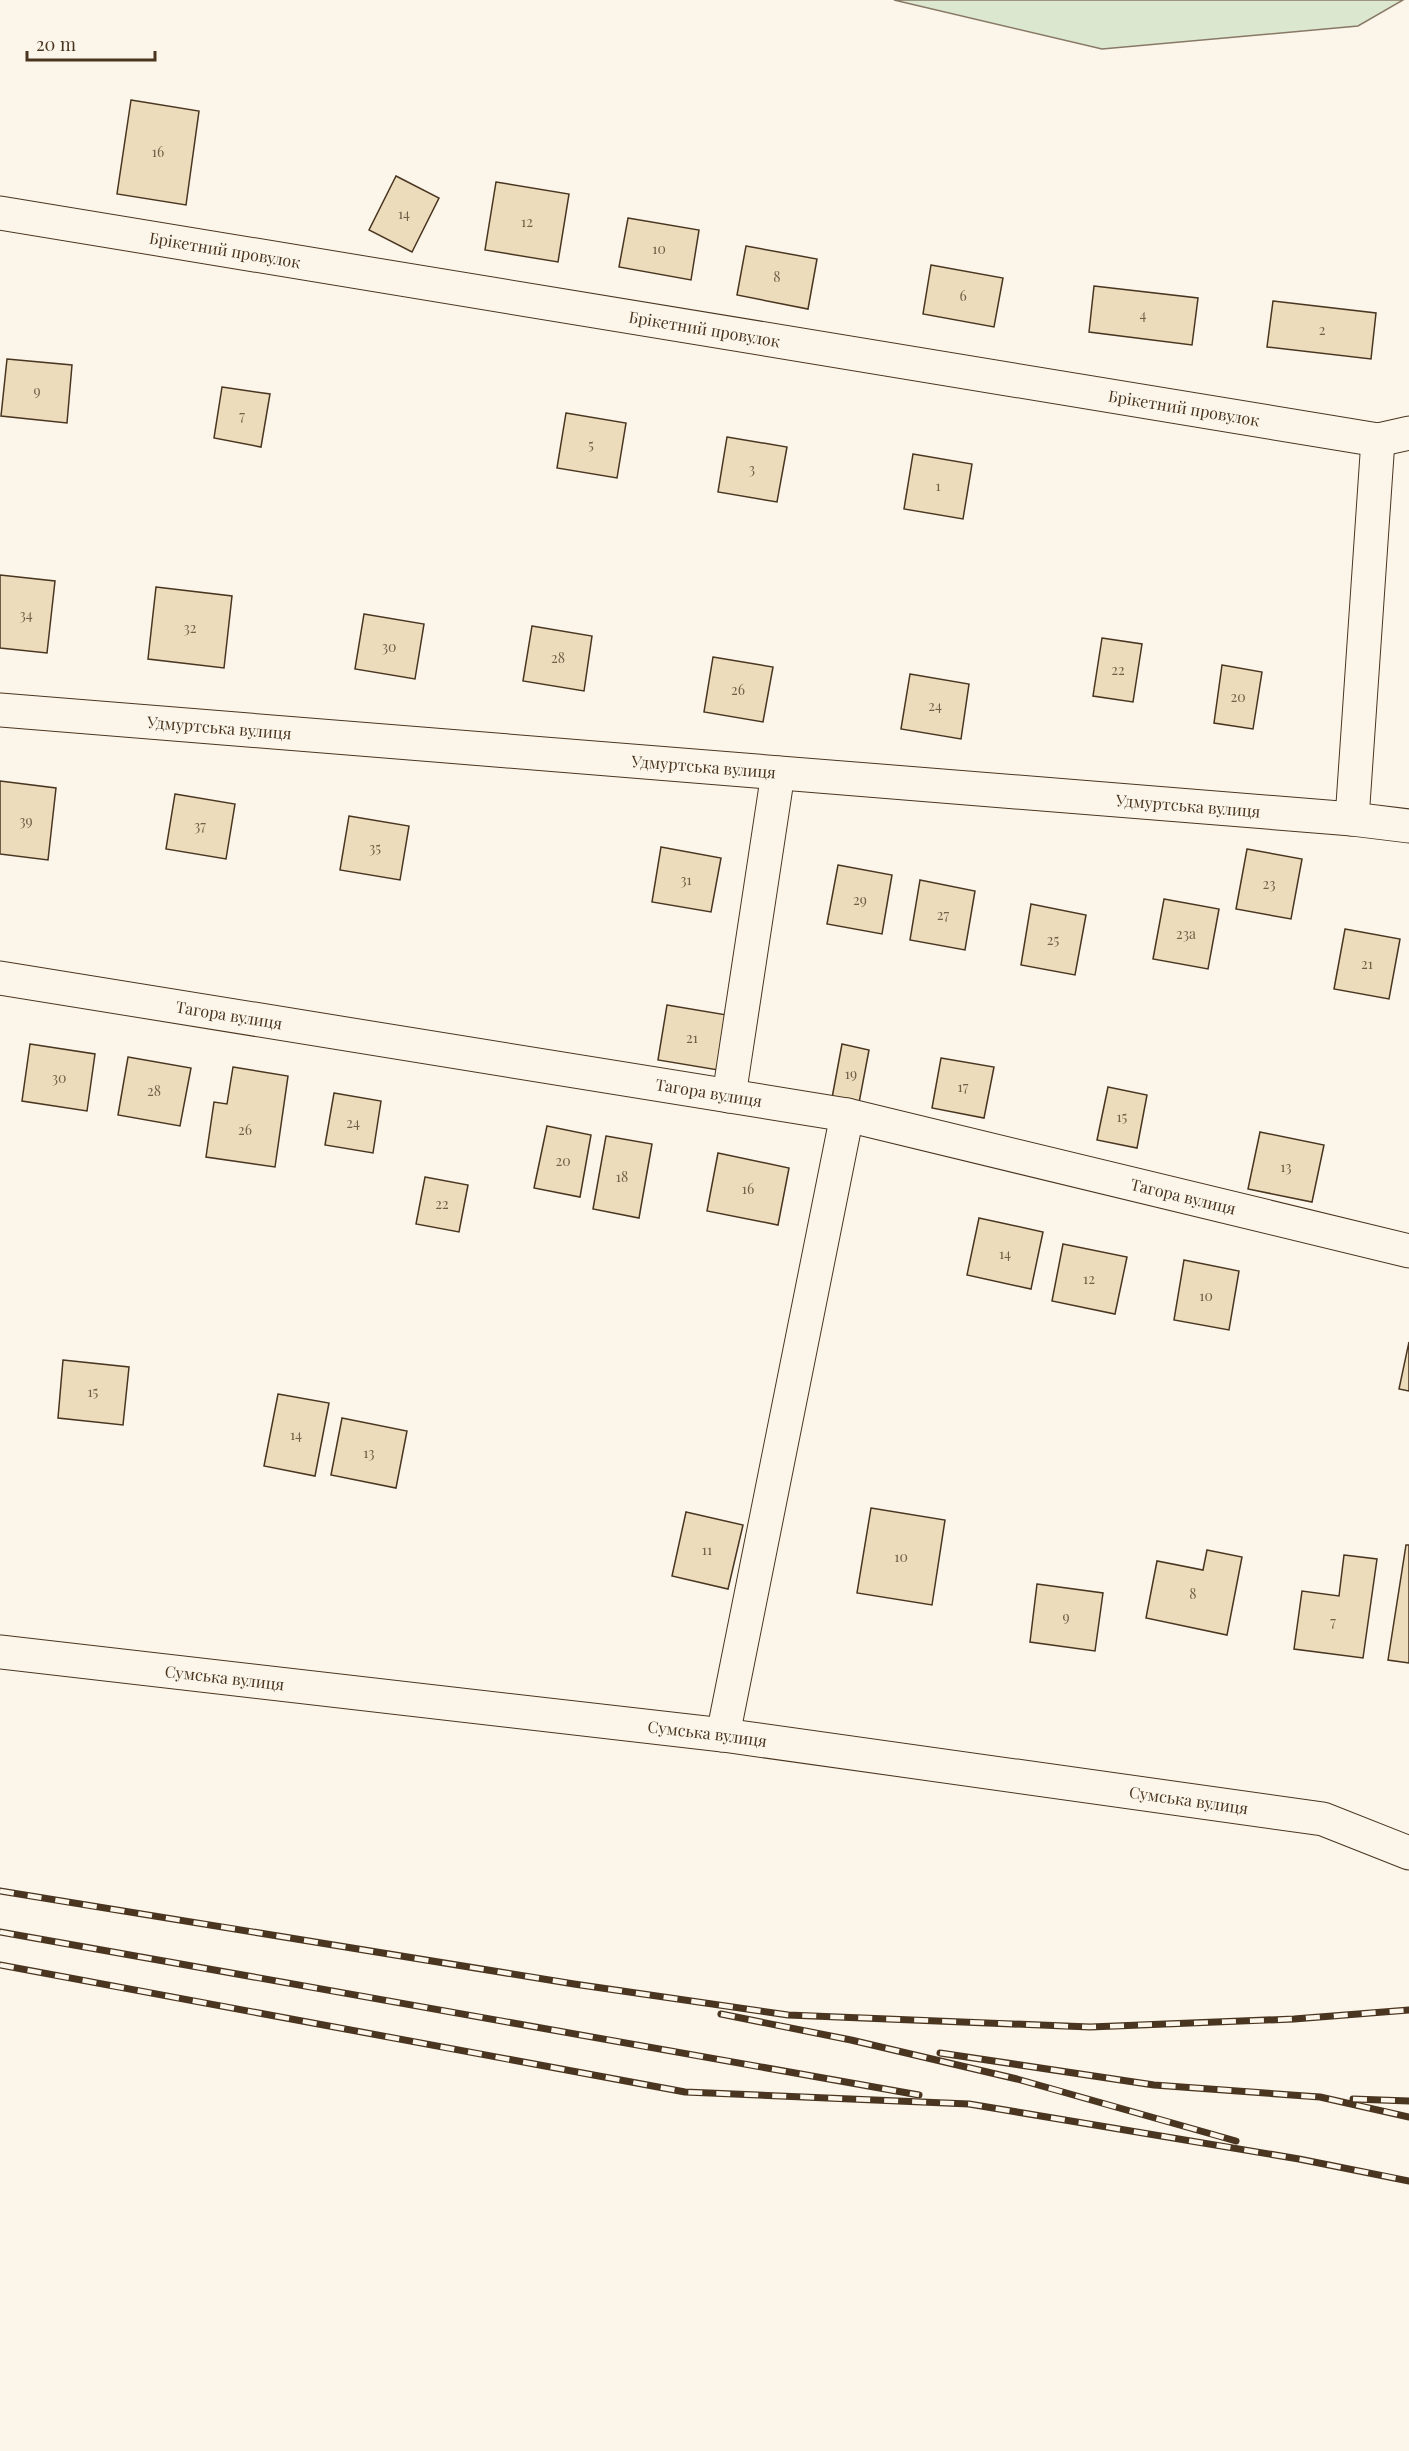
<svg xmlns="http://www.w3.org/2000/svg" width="1409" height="2451" font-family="'Playfair Display',serif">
<rect width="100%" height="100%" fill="#fbf6e9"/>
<path fill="#dce7d0" stroke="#887966" stroke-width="1.5" d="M894 0H1403L1358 26 1102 49Z"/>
<g fill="#ecdcbc" stroke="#4a3520" stroke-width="1.5">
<path d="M131 100 199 111 186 205 117 194Z"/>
<path d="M396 176 439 198 412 252 369 230Z"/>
<path d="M496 182 569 194 558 262 485 250Z"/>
<path d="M628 218 699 230 691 280 619 267Z"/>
<path d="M746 246 817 259 808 309 737 295Z"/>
<path d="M931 265 1003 278 994 327 923 314Z"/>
<path d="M1094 286 1198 298 1192 345 1089 332Z"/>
<path d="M1273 301 1376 313 1371 359 1267 347Z"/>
<path d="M7 359 72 365 67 423 1 416Z"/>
<path d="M222 387 270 394 261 447 214 438Z"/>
<path d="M566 413 626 423 617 478 557 468Z"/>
<path d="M727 437 787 447 777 502 718 492Z"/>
<path d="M913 454 972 464 963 519 904 509Z"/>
<path d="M0 575 55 581 47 653 0 648Z"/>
<path d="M156 587 232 596 224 668 148 659Z"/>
<path d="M364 614 424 624 415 679 355 669Z"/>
<path d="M532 626 592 636 584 691 523 681Z"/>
<path d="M1102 638 1142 644 1133 702 1093 696Z"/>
<path d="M713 657 773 667 763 722 704 712Z"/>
<path d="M1222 665 1262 672 1253 729 1214 723Z"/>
<path d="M910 674 969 684 961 739 901 729Z"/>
<path d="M0 781 56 788 48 860 0 854Z"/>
<path d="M175 794 235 804 226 859 166 849Z"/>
<path d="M349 816 409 826 400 880 340 870Z"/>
<path d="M661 847 721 858 711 912 652 902Z"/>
<path d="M1247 849 1302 859 1291 919 1236 909Z"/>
<path d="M838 865 892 875 882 934 827 924Z"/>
<path d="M920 880 975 891 965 950 910 940Z"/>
<path d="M1164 899 1219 909 1208 969 1153 959Z"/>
<path d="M1031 904 1086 915 1075 975 1021 965Z"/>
<path d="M1345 929 1400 939 1389 999 1334 989Z"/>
<path d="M667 1005 727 1015 718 1070 658 1060Z"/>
<path d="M30 1044 95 1054 87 1111 22 1101Z"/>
<path d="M842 1044 869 1050 859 1103 832 1098Z"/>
<path d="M128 1057 191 1068 180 1126 118 1115Z"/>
<path d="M941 1058 994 1067 984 1118 932 1108Z"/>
<path d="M233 1067 288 1076 275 1167 206 1157 214 1102 227 1104Z"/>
<path d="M1108 1087 1147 1095 1137 1148 1097 1140Z"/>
<path d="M334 1093 381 1101 373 1153 325 1145Z"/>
<path d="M547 1126 591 1135 580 1197 534 1188Z"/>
<path d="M1260 1132 1324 1145 1312 1202 1248 1189Z"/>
<path d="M606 1136 652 1144 639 1218 593 1209Z"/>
<path d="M718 1153 789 1168 778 1225 707 1211Z"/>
<path d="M425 1177 468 1185 459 1232 416 1224Z"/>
<path d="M979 1218 1043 1232 1031 1289 967 1275Z"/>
<path d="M1063 1244 1127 1257 1115 1314 1052 1301Z"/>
<path d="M1184 1260 1239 1271 1229 1330 1174 1320Z"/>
<path d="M1409 1342V1391L1399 1389Z"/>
<path d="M63 1360 129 1367 123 1425 58 1418Z"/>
<path d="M278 1394 329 1403 315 1476 264 1466Z"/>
<path d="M342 1418 407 1431 396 1488 331 1475Z"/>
<path d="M871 1508 945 1520 932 1605 857 1593Z"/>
<path d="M686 1512 743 1525 728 1589 672 1576Z"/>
<path d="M1406 1545H1409V1663L1388 1660Z"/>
<path d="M1207 1550 1242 1557 1227 1635 1146 1618 1157 1561 1203 1570Z"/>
<path d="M1344 1555 1377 1559 1363 1658 1294 1649 1302 1591 1339 1596Z"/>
<path d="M1037 1584 1103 1593 1095 1651 1030 1642Z"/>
</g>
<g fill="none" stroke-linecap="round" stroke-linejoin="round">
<defs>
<g id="minor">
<path id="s1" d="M0 213 1378 440 1409 433"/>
<path id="s2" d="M0 710 1352 819 1409 826"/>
<path d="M1352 819 1378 440"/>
<path id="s3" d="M0 978 847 1115 1409 1251"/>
<path d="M729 1096 778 773"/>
<path id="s4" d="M0 1652 723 1735 1323 1819 1409 1853"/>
<path d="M723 1735 847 1115"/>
</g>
</defs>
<use href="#minor" stroke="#4a3520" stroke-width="35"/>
<use href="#minor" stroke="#fbf6e9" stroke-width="33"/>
<defs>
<g id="rail">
<path d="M0 1891 574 1984 788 2015 1090 2027 1294 2019 1409 2010"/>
<path d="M0 1932 919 2095"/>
<path d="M0 1965 685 2092 969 2104 1299 2159 1409 2181"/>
<path d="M721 2014 851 2040 1017 2079 1236 2141"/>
<path d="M940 2053 1154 2085 1320 2097 1409 2117"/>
<path d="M1353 2099 1409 2101"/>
</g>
</defs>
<use href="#rail" stroke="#4a3520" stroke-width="7"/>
<use href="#rail" stroke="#fbf6e9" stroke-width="4.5" stroke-dasharray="14" stroke-linecap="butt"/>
</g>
<g text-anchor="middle" stroke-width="4.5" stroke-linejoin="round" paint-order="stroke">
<g font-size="14" fill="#725f47">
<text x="158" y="157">16</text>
<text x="404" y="219">14</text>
<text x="527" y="227">12</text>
<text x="659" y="254">10</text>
<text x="777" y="282">8</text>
<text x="963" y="301">6</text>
<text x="1143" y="320">4</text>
<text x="1322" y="335">2</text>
<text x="37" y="396">9</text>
<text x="242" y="421">7</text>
<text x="591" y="450">5</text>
<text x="752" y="474">3</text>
<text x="938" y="491">1</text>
<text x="26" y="620">34</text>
<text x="190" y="633">32</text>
<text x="389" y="652">30</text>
<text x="558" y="663">28</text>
<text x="1118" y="675">22</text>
<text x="738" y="695">26</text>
<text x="1238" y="702">20</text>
<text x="935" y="711">24</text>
<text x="26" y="826">39</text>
<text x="200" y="831">37</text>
<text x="375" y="853">35</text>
<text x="686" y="885">31</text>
<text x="1269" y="889">23</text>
<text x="860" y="905">29</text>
<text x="943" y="920">27</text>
<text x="1186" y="939">23а</text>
<text x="1053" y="945">25</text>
<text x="1367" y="969">21</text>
<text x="692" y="1043">21</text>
<text x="851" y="1079">19</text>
<text x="59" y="1083">30</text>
<text x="963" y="1092">17</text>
<text x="154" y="1096">28</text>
<text x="1122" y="1122">15</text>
<text x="353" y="1128">24</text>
<text x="245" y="1135">26</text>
<text x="563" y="1166">20</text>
<text x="1286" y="1172">13</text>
<text x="622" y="1182">18</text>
<text x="748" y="1194">16</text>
<text x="442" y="1209">22</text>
<text x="1005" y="1259">14</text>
<text x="1089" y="1284">12</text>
<text x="1206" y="1301">10</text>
<text x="93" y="1397">15</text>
<text x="296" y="1440">14</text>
<text x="369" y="1458">13</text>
<text x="707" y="1555">11</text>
<text x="901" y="1562">10</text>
<text x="1193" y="1599">8</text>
<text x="1066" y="1622">9</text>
<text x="1333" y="1627">7</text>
</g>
<g font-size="16" fill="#4a3520" stroke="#fbf6e9">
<text dy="6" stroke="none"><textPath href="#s1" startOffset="228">Брiкетний провулок</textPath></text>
<text dy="6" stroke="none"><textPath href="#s1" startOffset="714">Брiкетний провулок</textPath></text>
<text dy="6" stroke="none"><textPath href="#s1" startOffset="1200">Брiкетний провулок</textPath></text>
<text dy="6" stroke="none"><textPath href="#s2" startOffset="220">Удмуртська вулиця</textPath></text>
<text dy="6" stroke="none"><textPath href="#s2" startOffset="706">Удмуртська вулиця</textPath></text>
<text dy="6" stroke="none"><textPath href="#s2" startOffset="1192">Удмуртська вулиця</textPath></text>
<text dy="6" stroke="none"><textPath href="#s3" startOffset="232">Тагора вулиця</textPath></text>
<text dy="6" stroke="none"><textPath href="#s3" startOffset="718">Тагора вулиця</textPath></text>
<text dy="6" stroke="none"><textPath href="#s3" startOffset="1204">Тагора вулиця</textPath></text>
<text dy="6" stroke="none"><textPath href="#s4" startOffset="226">Сумська вулиця</textPath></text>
<text dy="6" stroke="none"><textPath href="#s4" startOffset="712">Сумська вулиця</textPath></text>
<text dy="6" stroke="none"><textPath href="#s4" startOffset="1198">Сумська вулиця</textPath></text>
</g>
</g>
<path d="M27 51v9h128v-9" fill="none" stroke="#4a3520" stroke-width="3"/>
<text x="36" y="51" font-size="18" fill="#4a3520" stroke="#fbf6e9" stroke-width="4.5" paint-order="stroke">20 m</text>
</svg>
